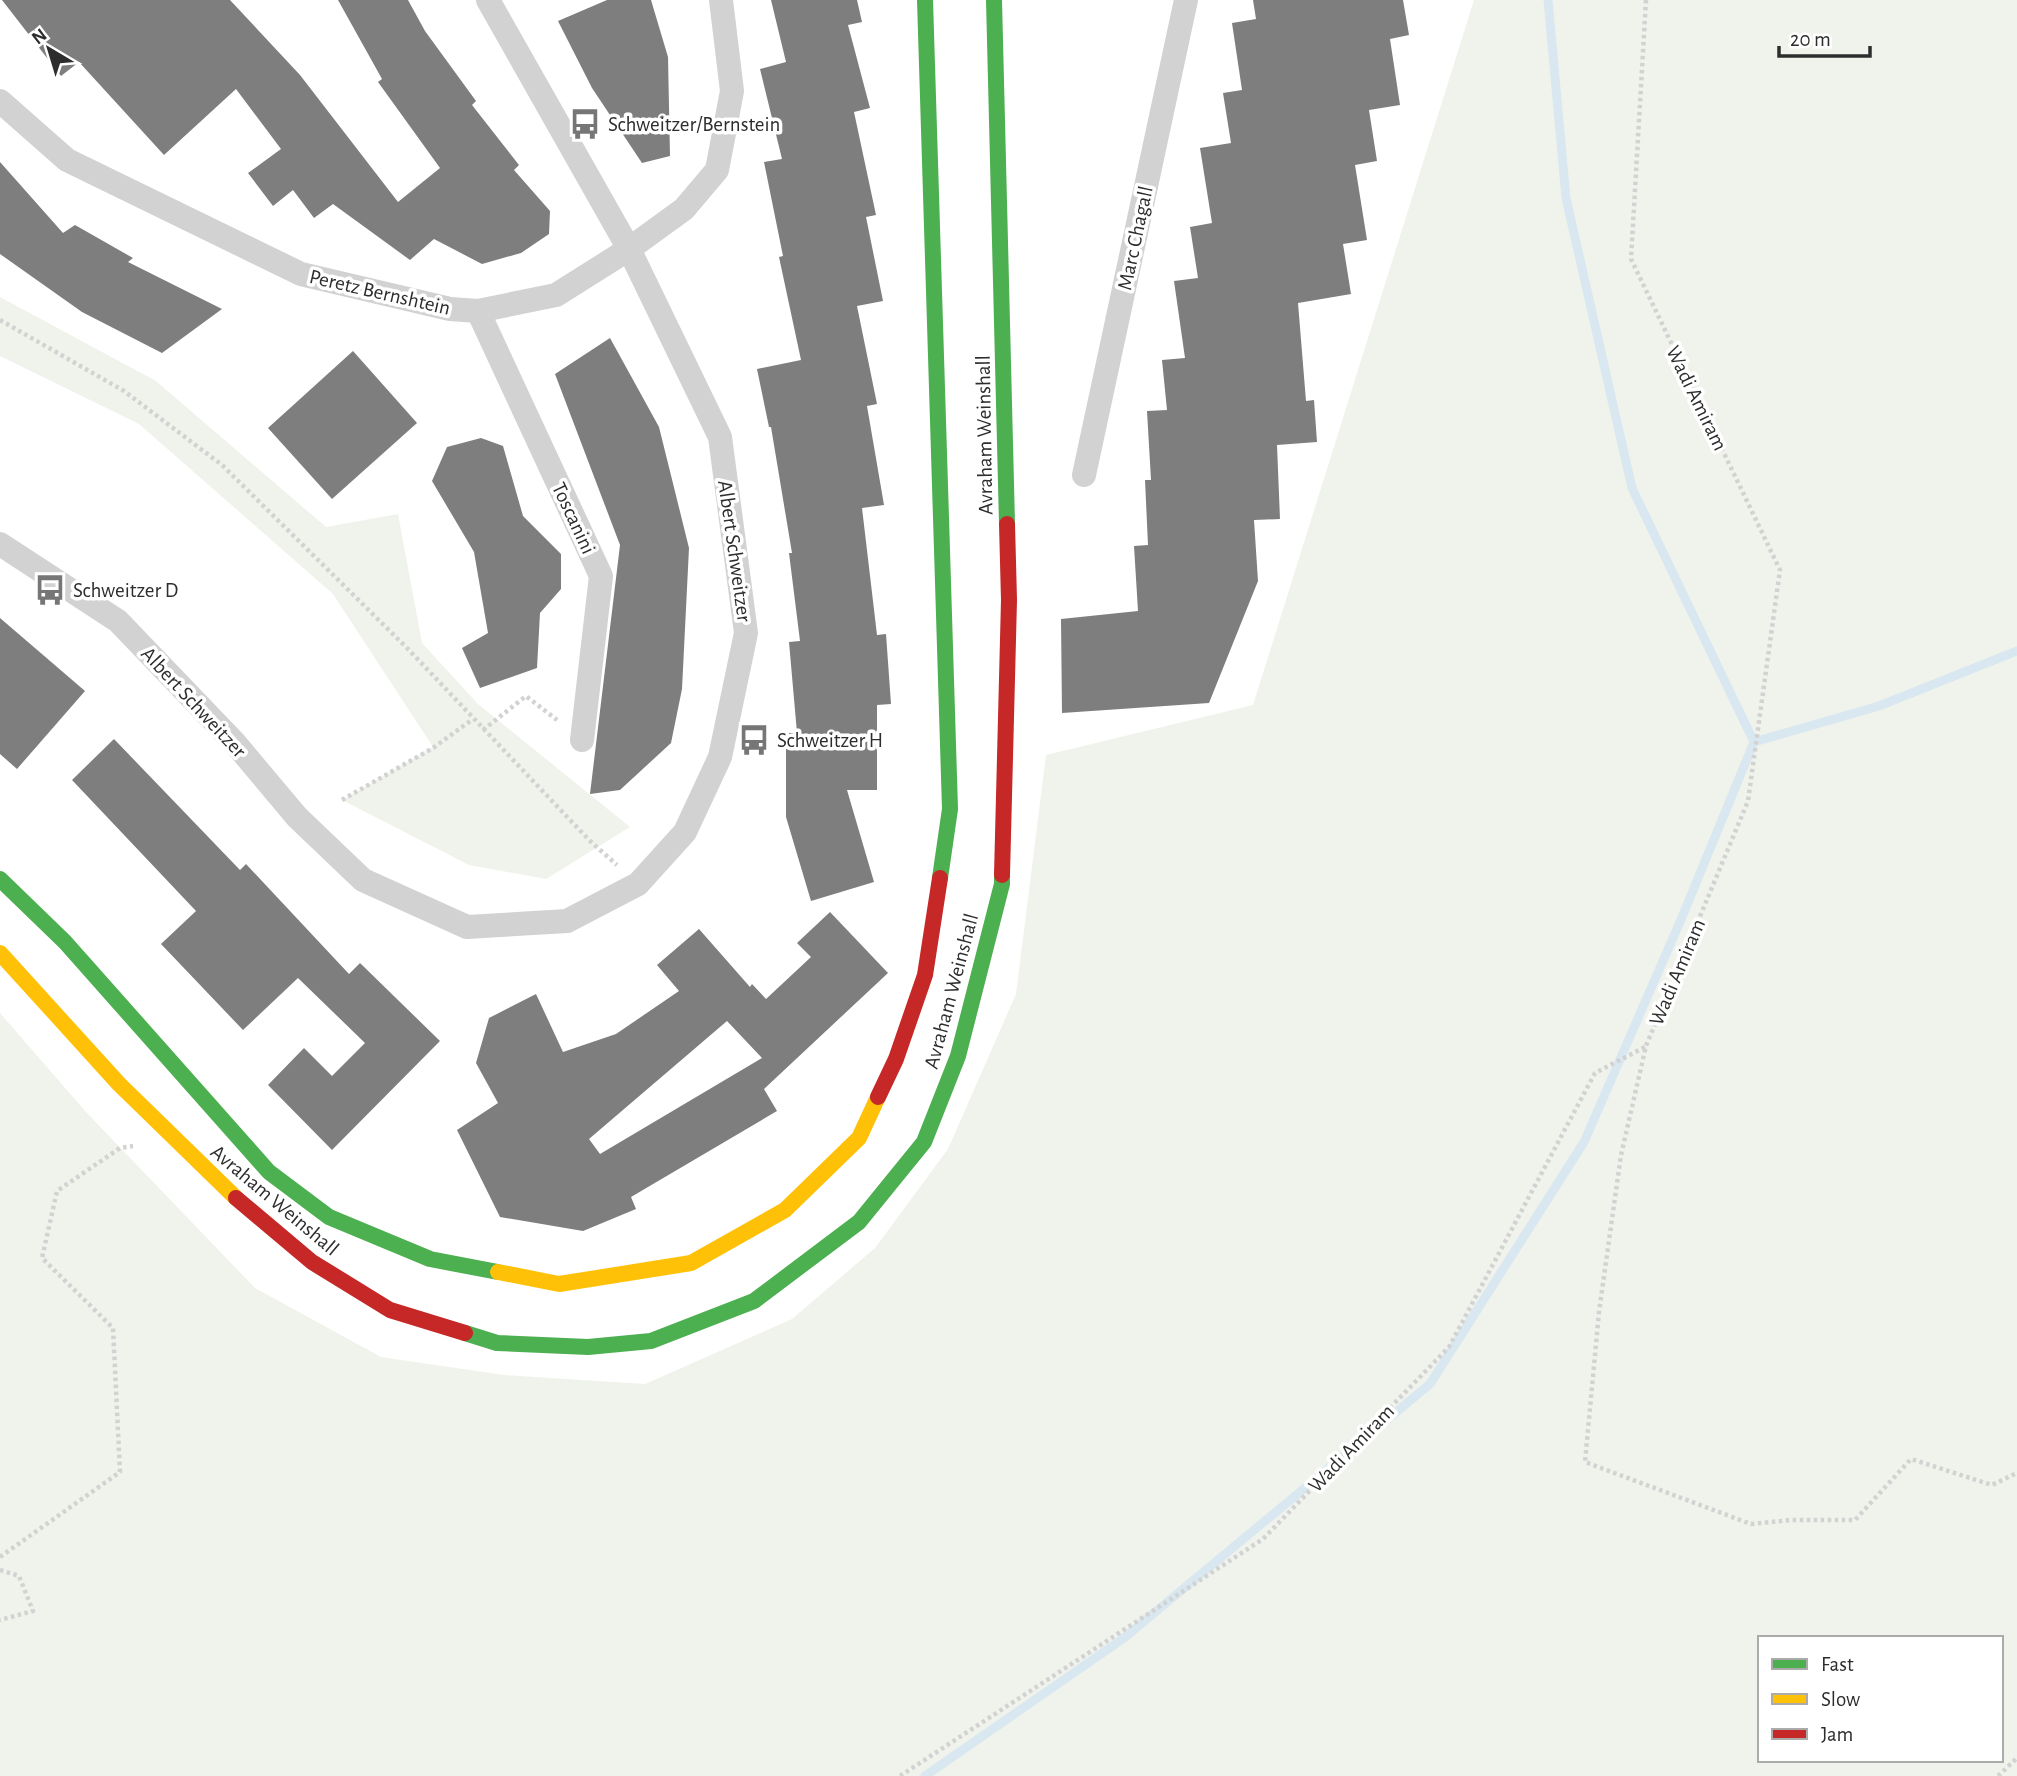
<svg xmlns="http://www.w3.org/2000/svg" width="2017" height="1776" font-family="'Alegreya Sans',sans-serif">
<rect width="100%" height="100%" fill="#fff"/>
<g fill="#f0f3eb" fill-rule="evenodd">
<path d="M1474 0H2017V1776H0V1013L86 1112 255 1288 381 1357 504 1375 645 1384 792 1319 875 1248 948 1149 1016 994 1046 755 1253 705ZM1760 1638H2001V1760H1760Z"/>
<path d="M0 297 156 381 326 527 398 514 422 643 478 704 630 827 546 879 469 865 342 800 433 747 333 594 139 424 0 356Z"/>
</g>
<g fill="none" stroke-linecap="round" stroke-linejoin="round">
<g stroke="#d9e8f0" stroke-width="9">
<path d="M1754 742 1879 706 2017 651"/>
<path d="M925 1776 1124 1638 1430 1384 1584 1142 1680 922 1754 742 1632 488 1566 198 1548 0"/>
</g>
</g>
<g fill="#7e7e7e" fill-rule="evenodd">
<path d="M2 0H230L300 75 398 202 440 168 378 82 382 79 338 0H408L425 31 476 101 472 105 519 165 514 170 550 211 549 234 521 253 482 264 434 239 410 260 333 204 314 218 293 190 273 206 248 173 281 149 236 89 164 155 79 62 61 76Z"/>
<path d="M607 0H651L668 57 670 156 642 163 592 88 558 21Z"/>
<path d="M771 0H857L862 22 848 25 870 108 854 112 876 215 866 217 883 301 857 306 877 404 867 406 884 505 862 508 877 635 886 634 891 704 877 705V790H847L874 882 811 901 786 817V733H797L789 642 800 641 789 553H792L771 427H769L757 369 801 360 779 257 783 256 764 162 782 159 760 69 786 62Z"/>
<path d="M1253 0H1403L1409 35 1390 39 1400 105 1369 110 1377 161 1355 165 1367 240 1343 244 1351 294 1298 303 1306 401 1314 400 1317 442 1277 445 1280 519 1254 520 1258 581 1209 703 1062 713 1061 619 1138 611 1134 546 1148 545 1145 480H1151L1147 411 1167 410 1162 360 1185 358 1174 281 1198 278 1190 227 1212 223 1200 148 1231 143 1223 93 1242 90 1232 23 1256 19Z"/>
<path d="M0 162 63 233 75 225 133 258 128 262 222 309 162 353 82 312 0 254Z"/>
<path d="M610 338 659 427 689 548 682 689 671 743 620 790 590 794 620 545 555 374Z"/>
<path d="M353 351 417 423 332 499 268 428Z"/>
<path d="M481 438 503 446 523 516 561 554V589L540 613 537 668 480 688 462 648 488 633 474 552 432 481 447 447Z"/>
<path d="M0 618 85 691 17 769 0 754Z"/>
<path d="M114 739 240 870 246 864 349 974 360 963 440 1041 332 1150 268 1085 304 1048 332 1076 365 1043 298 978 243 1030 161 944 196 911 72 780Z"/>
<path d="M830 912 888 973 764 1089 777 1111 631 1197 636 1209 583 1231 500 1217 457 1130 498 1103 476 1063 489 1018 536 994 563 1052 616 1034 679 991 657 965 699 929 750 987 752 984 766 999 811 957 797 943ZM727 1021 762 1058 600 1154 589 1139Z"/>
</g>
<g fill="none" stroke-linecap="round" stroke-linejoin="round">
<g stroke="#d2d2d2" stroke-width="4.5" stroke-dasharray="3.5 3.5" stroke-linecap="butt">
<path d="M1646 0 1631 259 1780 570 1748 801 1646 1046 1621 1155 1599 1312 1585 1462 1751 1524 1791 1520H1855L1911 1459 1992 1485 2017 1473"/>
<path d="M0 320 124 391 222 465 407 648 590 841 617 865"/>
<path d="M483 730 526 696 557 720"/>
<path d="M342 800 433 748 473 719"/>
<path d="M0 1557 120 1472 113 1328 42 1258 57 1191 120 1148 133 1146"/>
<path d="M0 1570 19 1576 33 1611 0 1620"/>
<path d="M900 1776 1263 1539 1449 1347 1595 1073 1645 1047"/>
<path d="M1998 1776 2017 1758"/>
</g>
<g stroke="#d2d2d2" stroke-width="24">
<path d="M0 101 67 160 301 274 450 309 478 311 556 295 629 249 684 209 717 170 732 91 721 0"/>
<path d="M478 311 601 576 582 740"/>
<path d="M1084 475 1186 0"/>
<path d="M0 544 118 621 234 742 297 817 363 880 467 927 567 921 638 884 685 832 720 757 746 633 720 437 629 249 488 0"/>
</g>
<g stroke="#4caf50" stroke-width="16">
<path d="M925 0 950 809 940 878"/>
<path d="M994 0 1007 524"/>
<path d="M0 879 65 942 269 1172 329 1217 430 1259 498 1272"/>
<path d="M465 1333 497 1343 588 1347 651 1341 754 1301 859 1222 924 1142 958 1056 1002 884V875"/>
</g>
<g stroke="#ffc107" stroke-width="16">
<path d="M0 953 119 1084 236 1198"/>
<path d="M498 1272 559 1284 691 1263 785 1210 859 1138 878 1097"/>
</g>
<g stroke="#c62828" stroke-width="16">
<path d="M1002 875 1009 600 1007 524"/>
<path d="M878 1097 896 1059 925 975 940 878"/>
<path d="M236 1198 312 1262 390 1310 465 1333"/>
</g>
</g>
<defs>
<symbol id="bus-bare" viewBox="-9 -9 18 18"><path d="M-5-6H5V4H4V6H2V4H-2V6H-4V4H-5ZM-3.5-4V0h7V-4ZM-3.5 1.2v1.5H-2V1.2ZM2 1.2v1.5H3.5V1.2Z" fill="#767676" stroke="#fff" stroke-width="2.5" paint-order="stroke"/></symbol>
</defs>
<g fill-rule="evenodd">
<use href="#bus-bare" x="563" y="102" width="44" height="44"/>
<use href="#bus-bare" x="28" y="568" width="44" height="44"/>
<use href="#bus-bare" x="732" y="718" width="44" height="44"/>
</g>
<g text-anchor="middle" stroke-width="7" stroke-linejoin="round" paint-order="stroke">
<g font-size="21" fill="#2d2d2d" stroke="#fff" text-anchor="start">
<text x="608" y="131">Schweitzer/Bernstein</text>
<text x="73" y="597">Schweitzer D</text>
<text x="777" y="747">Schweitzer H</text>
</g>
<g font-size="21" fill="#2d2d2d" stroke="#fff">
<text transform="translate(1135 238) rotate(-78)" y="7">Marc Chagall</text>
<text transform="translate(380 292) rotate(13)" y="7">Peretz Bernshtein</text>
<text transform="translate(1697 398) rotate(64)" y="7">Wadi Amiram</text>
<text transform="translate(984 435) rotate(-91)" y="7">Avraham Weinshall</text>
<text transform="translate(574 518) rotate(65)" y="7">Toscanini</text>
<text transform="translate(735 551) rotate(82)" y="7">Albert Schweitzer</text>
<text transform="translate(194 702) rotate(47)" y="7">Albert Schweitzer</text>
<text transform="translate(1677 972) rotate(-67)" y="7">Wadi Amiram</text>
<text transform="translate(951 991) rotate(-75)" y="7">Avraham Weinshall</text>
<text transform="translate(275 1200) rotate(40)" y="7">Avraham Weinshall</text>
<text transform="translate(1351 1448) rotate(-46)" y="7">Wadi Amiram</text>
</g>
</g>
<rect x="1758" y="1636" width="245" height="126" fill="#ffffff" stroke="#ababab" stroke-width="2"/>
<rect x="1772" y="1659" width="35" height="10" fill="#4caf50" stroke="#ababab" stroke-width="2"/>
<text x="1821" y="1671" font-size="21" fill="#2d2d2d">Fast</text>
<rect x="1772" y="1694" width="35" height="10" fill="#ffc107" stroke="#ababab" stroke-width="2"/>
<text x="1821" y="1706" font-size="21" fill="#2d2d2d">Slow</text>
<rect x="1772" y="1729" width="35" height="10" fill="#c62828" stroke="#ababab" stroke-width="2"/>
<text x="1821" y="1741" font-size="21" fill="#2d2d2d">Jam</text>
<g transform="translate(49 49) rotate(322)" stroke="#ffffff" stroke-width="5" paint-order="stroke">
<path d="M0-5L12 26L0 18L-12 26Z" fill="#2d2d2d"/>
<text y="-10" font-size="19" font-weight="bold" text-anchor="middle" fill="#2d2d2d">N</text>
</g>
<path d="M1779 46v10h91v-10" fill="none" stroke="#2d2d2d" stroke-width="3.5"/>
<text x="1790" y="46" font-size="21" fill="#2d2d2d" stroke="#ffffff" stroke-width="5" paint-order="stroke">20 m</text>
</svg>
